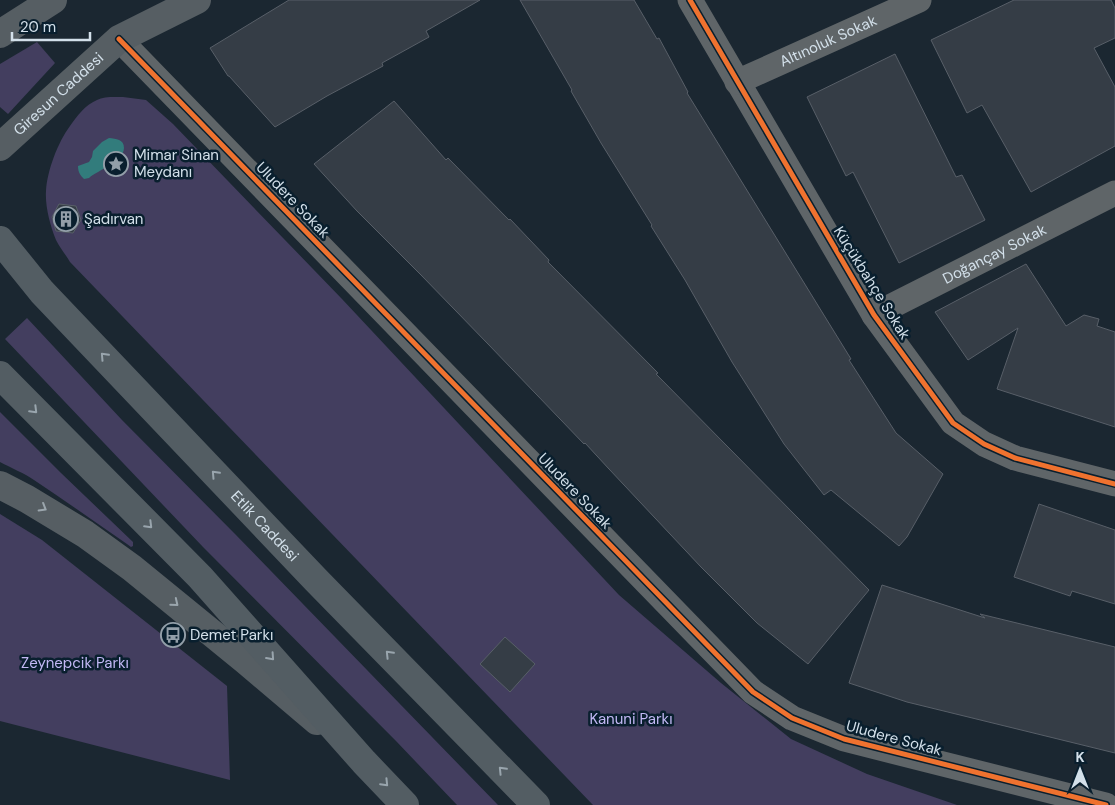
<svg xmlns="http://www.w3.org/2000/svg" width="1115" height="805" font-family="'DM Sans',sans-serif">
<rect width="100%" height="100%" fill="#1b2731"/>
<g fill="#433e5f">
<path d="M37 42 55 63 8 114 0 107V64Z"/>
<path d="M123 97 146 100 173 124 342 299 619 595 721 683 791 739 867 774 957 805H593L70 262C66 255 60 248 56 240 50 225 45 206 46 191 47 171 58 142 70 126 77 116 85 105 97 100 104 96 116 97 123 97Z"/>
<path d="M27 318 122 420 236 535 498 805H457L396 741 203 547 5 339Z"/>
<path d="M0 412 61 473 133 542V546L131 547 127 544C96 523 66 501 34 480 24 473 11 468 0 462Z"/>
<path d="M0 514 42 540 227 686 230 780 0 721Z"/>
</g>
<path fill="#327c7c" d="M109 138C116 139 124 139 124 148 123 163 99 169 89 178L84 179C80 175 78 172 78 166L89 162 92 157 93 151 102 142Z"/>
<g fill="#353d46" stroke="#585f68">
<path d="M289 0H480L426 31 429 37 382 63 383 66 327 96 275 127 229 76H228L210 48Z"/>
<path d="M520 0H634L657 39 659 38 688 92 687 93 851 359 849 360 896 433 943 474 907 537 899 546 831 490 824 495 784 444 732 362 685 280 651 226 652 225 601 143 571 91 572 90Z"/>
<path d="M1014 0H1111L1115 8V38L1094 48 1115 87V146L1031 192 982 105 967 113 931 40Z"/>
<path d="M895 54 956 177 962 175 985 220 899 263 853 172 846 176 807 97Z"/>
<path d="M394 101 446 160 448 158 509 220 510 219 549 260 548 262 658 373 656 374 869 590 808 664 757 623 701 567 609 469 585 443 584 444 488 344 421 275 357 211 314 164Z"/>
<path d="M59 204 76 206 81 220 73 233 56 231 52 217Z"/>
<path d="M1026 264 1066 326 1084 315 1099 319 1097 326 1115 332V427L997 389 1018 328 968 360 935 312Z"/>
<path d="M1039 504 1115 530V604L1072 591 1070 596 1014 577Z"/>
<path d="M882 585 985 618 980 614 1115 647V753L907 702 849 683Z"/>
<path d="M505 637 535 664 510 692 480 664Z"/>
</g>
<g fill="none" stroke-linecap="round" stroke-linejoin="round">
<g stroke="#5f6568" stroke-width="25">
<path d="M690 0 874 315 953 423 984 444 1015 458 1115 484"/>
<path d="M119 39 753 692 792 718 844 739 1106 805"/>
<path id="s1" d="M737 82 919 0"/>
<path id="s2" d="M874 315 1115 193"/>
</g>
<g stroke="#565e63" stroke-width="28">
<path d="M0 34 53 0"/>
<path id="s3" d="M0 147 119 39 197 0"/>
<path d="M0 485 27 499 85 534 132 568 246 661 317 721"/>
</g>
<g stroke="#535d63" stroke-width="28">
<path id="s4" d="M0 240 42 292 316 580 536 805"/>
<path d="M0 375 200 577 364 762 405 805"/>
</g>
<defs>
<g id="cycleway">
<path d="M690 0 874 315 953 423 984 444 1015 458 1115 484"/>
<path d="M119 39 753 692 792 718 844 739 1106 805"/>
</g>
</defs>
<use href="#cycleway" stroke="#091f2e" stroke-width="8"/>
<use href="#cycleway" stroke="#ef722f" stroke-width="5"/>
</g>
<defs><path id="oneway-chevron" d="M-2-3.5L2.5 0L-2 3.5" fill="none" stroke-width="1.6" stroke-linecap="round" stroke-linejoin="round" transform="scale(1.25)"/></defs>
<g stroke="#99a5ad">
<use href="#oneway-chevron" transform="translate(104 356) rotate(-133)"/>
<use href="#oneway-chevron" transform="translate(34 410) rotate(45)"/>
<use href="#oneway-chevron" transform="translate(215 474) rotate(-133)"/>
<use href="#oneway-chevron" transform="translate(149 525) rotate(45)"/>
<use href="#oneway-chevron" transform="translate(389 654) rotate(-134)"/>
<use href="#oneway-chevron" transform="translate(271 657) rotate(48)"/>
<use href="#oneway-chevron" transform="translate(502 770) rotate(-134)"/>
<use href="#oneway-chevron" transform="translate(385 783) rotate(46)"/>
</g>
<g stroke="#9ba6ad">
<use href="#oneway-chevron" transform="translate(43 508) rotate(31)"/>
<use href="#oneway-chevron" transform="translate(175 603) rotate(39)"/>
</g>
<defs>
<symbol id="sight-ring" viewBox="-11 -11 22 22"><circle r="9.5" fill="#091f2e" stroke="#939fa9" stroke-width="1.5"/><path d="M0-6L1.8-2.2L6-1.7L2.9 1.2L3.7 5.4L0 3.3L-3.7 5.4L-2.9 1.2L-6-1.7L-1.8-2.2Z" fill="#939fa9"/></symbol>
<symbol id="building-ring" viewBox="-11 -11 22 22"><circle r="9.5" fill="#091f2e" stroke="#939fa9" stroke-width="1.5"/><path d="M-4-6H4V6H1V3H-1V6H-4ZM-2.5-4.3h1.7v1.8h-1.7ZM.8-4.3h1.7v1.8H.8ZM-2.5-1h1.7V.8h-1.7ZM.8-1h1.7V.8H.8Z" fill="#939fa9"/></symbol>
<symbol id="bus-ring" viewBox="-11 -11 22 22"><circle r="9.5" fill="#091f2e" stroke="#939fa9" stroke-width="1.5"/><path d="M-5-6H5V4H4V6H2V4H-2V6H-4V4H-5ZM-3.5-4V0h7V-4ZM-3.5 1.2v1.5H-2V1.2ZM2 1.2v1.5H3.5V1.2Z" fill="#939fa9"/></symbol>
</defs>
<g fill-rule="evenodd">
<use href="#sight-ring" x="102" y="150" width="28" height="28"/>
<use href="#building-ring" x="52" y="205" width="28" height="28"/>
<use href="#bus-ring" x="159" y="621" width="28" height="28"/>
</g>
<g text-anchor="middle" stroke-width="5" stroke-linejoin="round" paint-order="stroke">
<g font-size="15" fill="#d3e0ea" stroke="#091f2e">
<text dy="5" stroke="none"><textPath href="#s1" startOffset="100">Altınoluk Sokak</textPath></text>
<text dy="5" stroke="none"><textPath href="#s3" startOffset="79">Giresun Caddesi</textPath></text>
<text transform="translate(293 200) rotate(46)" y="5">Uludere Sokak</text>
<text dy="5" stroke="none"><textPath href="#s2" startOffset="135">Doğançay Sokak</textPath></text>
<text transform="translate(872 283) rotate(58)" y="5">Küçükbahçe Sokak</text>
<text transform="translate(575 491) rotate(46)" y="5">Uludere Sokak</text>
<text dy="5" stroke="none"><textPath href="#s4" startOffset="390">Etlik Caddesi</textPath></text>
<text transform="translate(894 738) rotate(15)" y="5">Uludere Sokak</text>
</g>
<g font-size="15" fill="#d3e0ea" stroke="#091f2e" text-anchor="start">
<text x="134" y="160">Mimar Sinan<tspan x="134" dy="17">Meydanı</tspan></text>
<text x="84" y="224">Şadırvan</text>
<text x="190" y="640">Demet Parkı</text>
</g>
<g font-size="15" fill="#c2b8f4" stroke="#091f2e">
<text x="75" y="668">Zeynepcik Parkı</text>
<text x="631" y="724">Kanuni Parkı</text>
</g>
</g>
<g transform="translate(1080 770)" stroke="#091f2e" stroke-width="4" paint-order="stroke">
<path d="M0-4L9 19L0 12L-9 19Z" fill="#d3e0ea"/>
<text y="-8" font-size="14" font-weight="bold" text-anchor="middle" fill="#d3e0ea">K</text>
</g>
<path d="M12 32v8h78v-8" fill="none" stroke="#d3e0ea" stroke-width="2.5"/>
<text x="20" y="32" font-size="15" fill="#d3e0ea" stroke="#091f2e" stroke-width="4" paint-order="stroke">20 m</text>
</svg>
